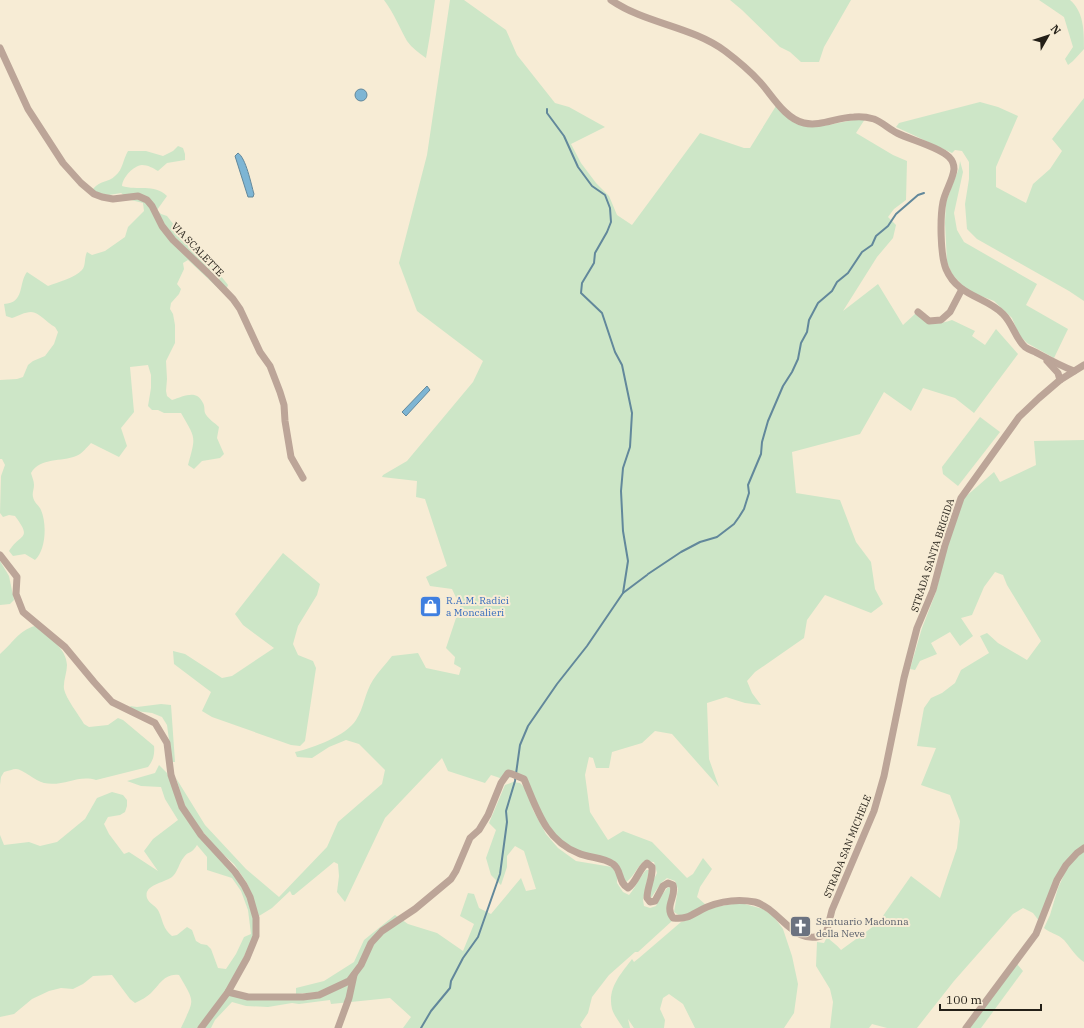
<svg xmlns="http://www.w3.org/2000/svg" width="1084" height="1028" font-family="'IBM Plex Serif',serif">
<rect width="100%" height="100%" fill="#f7ecd5"/>
<g fill="#cde6c7" fill-rule="evenodd">
<path d="M384 0H435L430 35 426 58C419 53 412 48 407 41 399 27 394 13 384 0Z"/>
<path d="M450 0H464L506 30 517 55 555 103 569 107 605 127 571 144 581 163 596 183 609 196 617 215 632 225 700 133 744 148H750L776 106C780 110 784 115 789 119 809 136 841 119 865 119L856 133 893 155 907 161 906 200 894 209 888 217 896 225 893 238 877 257 843 311 878 284 903 325 916 313C928 326 936 325 952 320L975 331 972 336 985 345 996 329 1018 354 974 413 955 398 923 388 911 411 884 392 860 434 792 452 796 493 840 500 856 542 871 562 875 589 883 604 871 613 825 595 807 620 804 638 755 672 747 681 752 693 761 705 745 703 726 697 707 703 709 759 719 787 672 734 655 731 642 743 612 752 609 768H596L593 758 589 757 585 775 590 812 608 840 623 831 652 842 687 878 693 874 703 858 712 869 700 887 697 897 706 905 687 915 680 916 674 912 678 889 675 881 667 878 661 883 651 898 649 896 651 885 657 873 654 862 644 861C637 867 633 878 625 883L622 872 616 862 608 858 579 851 562 842 546 823 528 784 512 776 503 782 500 778 491 775 485 783 448 771 442 758 385 818 345 902 337 892 339 876 338 864 334 862 294 895H292L290 891 272 908 259 916 247 883 234 864 215 847 199 827 185 806 176 778 205 825 246 869 279 897 327 847 338 822 382 784 385 770 359 744 346 740 329 747 312 758 297 757 295 752C313 748 346 736 356 720 364 708 365 692 373 680 378 672 386 664 392 656L418 653 426 668 459 675 461 668 454 664 455 657 446 648 460 606 452 589 430 586 426 577 447 566 425 499 416 497 417 481 382 477 383 475 407 461 473 382 483 361 417 311 399 263 427 155Z"/>
<path d="M730 0H851L824 47 819 62H801L790 52 780 47 742 10Z"/>
<path d="M1039 0H1070C1084 12 1084 31 1084 49L1073 61 1068 65 1065 59 1073 47 1064 17Z"/>
<path d="M1084 98V301L1069 291 977 239 967 229 965 204 969 179V162L962 151 955 150 952 153 896 127 899 123 980 102 998 107 1018 116 996 167V187L1026 203 1033 184 1050 169 1062 151 1052 139Z"/>
<path d="M178 146 183 148 185 154V160L167 163 158 171C153 168 148 165 142 165 133 166 123 177 122 186 137 191 154 183 167 196L157 210 161 214 167 216 181 234 196 244 228 285 226 290H220L188 260 183 263 184 269 177 284 181 289 179 294 171 303 170 309 173 314 175 325V343L166 361 167 379 166 391 167 396 172 400C184 396 197 389 203 403 205 406 204 410 205 413 207 418 215 423 219 427L217 438 224 454 220 458 202 461 194 469 188 465C196 436 196 439 181 413H164L158 410H152L148 406 151 388V375L148 365 130 367 134 412 121 428 127 446 119 457 91 443C87 447 82 454 76 456 62 462 40 457 31 473 32 477 34 481 34 485 34 489 32 493 33 497 34 503 39 505 41 510 47 524 46 550 35 560L25 554 13 556 9 551C20 533 33 540 15 516L9 515 3 517 0 513 1 476 5 465 2 459H0V380L17 379 23 377 28 365 33 361 45 356 54 344 58 332 55 327C47 323 39 312 31 312 25 312 18 316 12 318L6 316 4 304C25 303 18 284 27 272L48 286C58 282 75 278 82 270 86 266 84 258 87 252L92 255 105 251 125 237 128 227 144 211 143 203 131 200 121 193 109 195 97 193 93 189C100 180 108 183 115 176 123 170 123 159 128 151H146L163 156 173 151Z"/>
<path d="M960 161 963 172 954 213 957 230 964 242 1037 284 1026 305 1068 329 1054 358 1027 343 1019 335 1012 318 994 301 973 293 963 286 952 274 947 262 945 223 946 202 959 168Z"/>
<path d="M980 417 1000 432 958 486 943 474 942 467Z"/>
<path d="M1084 440V845L1076 851 1039 921 1033 913 1023 908 1013 914 954 981 917 1028H887L872 1024 869 1028H830L833 1002 830 989 816 966 817 942 824 943 827 937C832 942 837 945 841 950L878 923 911 876 940 898 957 848 960 821 950 795 921 785 936 748 917 746 924 708 931 698 942 693 955 683 961 670 989 653 980 636 987 633 998 643 1027 660 1041 641 1007 585 1003 575 995 572 984 587 972 615 961 618 973 636 960 646 950 632 931 643 937 654 920 661 915 670 910 669 922 628 936 592 947 547 964 498 994 472 1000 482 1036 465 1034 441Z"/>
<path d="M283 553 320 584 317 595 298 626 293 644 298 655 313 661 316 668 305 741 300 746 291 745 212 717 202 711 211 692 174 664 173 651 185 654 222 678 232 676 274 648 243 625 235 614Z"/>
<path d="M0 561 9 576 14 600 10 604 0 605Z"/>
<path d="M35 626C48 637 66 647 67 665 67 673 63 681 64 689 66 699 79 715 84 724L89 727 108 725 118 718 123 720 154 746C155 754 153 761 148 767L96 780C78 774 64 787 44 783 35 781 23 769 16 769 13 769 8 771 4 772L1 777 0 785V654C12 644 19 630 35 626Z"/>
<path d="M161 704 171 705 175 762H172L167 725 162 717 152 713 136 711 131 708 130 706 137 707Z"/>
<path d="M159 765 167 773 180 808 185 817 197 834 243 885 254 919 253 937 234 978 199 1028H181C195 998 195 1003 179 975 165 973 160 984 151 993 147 997 141 1000 135 1003L130 999 112 975 93 976 83 984 73 989 61 988 49 991 32 999 14 1014 0 1017V835L4 845 29 842 40 846 57 842 85 819 97 798 112 792 123 795 127 800V806L125 812 120 815 108 817 104 824 109 834 124 854 129 852 158 871 144 851 153 839 178 820 165 799 161 787 141 786 127 781 155 773ZM197 845 207 857V870L232 878 241 891 248 910 251 934 244 937 236 954 226 969 218 968 211 949 207 945 201 944 196 941 192 930 187 927 177 935 172 936C163 929 163 921 159 912 157 906 149 904 147 898 143 884 166 883 173 876 178 871 179 863 184 857 188 851 192 854 197 845Z"/>
<path d="M513 782 520 783 524 787 528 794 533 810 546 834 558 848 576 861 612 867 617 875V883L623 892 629 895C636 887 639 878 646 870H649L643 900 644 906 650 908 656 906 661 896 668 887 671 888 668 915 672 921 638 952H635L609 975 592 997 588 1013 580 1025 582 1028H403L411 1017 390 998 331 1004 330 1000 299 1004 292 1003 268 1007 246 1006 232 1002 215 1020 211 1028H205L229 995 328 994 326 988 318 992 296 994V988L324 981 354 962 364 940 395 915 408 924 437 933 463 951 474 924 460 916 468 893 474 894 479 908 491 914 521 878 526 891 536 889 524 851 515 846 507 856V867L501 885 491 875 486 858 496 830 489 823 505 785Z"/>
<path d="M1084 851V962C1075 956 1071 948 1064 940 1058 934 1050 933 1044 928L1050 915 1058 888 1068 866Z"/>
<path d="M741 903 763 909 774 917 783 929 792 956 798 984 794 1013 784 1028H695L683 1004 669 994 663 998 660 1009 665 1020 664 1028H634L628 1019 630 1028H623C619 1022 614 1015 612 1009 607 988 621 974 632 959L634 962 639 958 681 922C690 920 698 914 707 910 718 906 730 904 741 903Z"/>
<path d="M1017 964 1023 971 981 1028H970Z"/>
</g>
<g fill="#7db5d4" stroke="#62889b">
<circle cx="361" cy="95" r="6"/>
<path d="M238 153C246 158 251 184 254 194L253 197H248L235 156Z"/>
<path d="M427 386 430 390 406 416 402 412Z"/>
</g>
<g fill="none" stroke-linecap="round" stroke-linejoin="round">
<g stroke="#62889b" stroke-width="2">
<path d="M547 109V113L564 136 578 167 592 186 605 195 610 208 611 222 607 232 595 253 594 263 582 283 581 293 602 313 615 352 622 365 632 413 630 447 623 468 621 491 623 531 628 561 623 593"/>
<path d="M648 574 681 552 700 542 717 537 734 524 739 517 744 509 749 493 748 485 761 454 762 442 768 421 783 386 792 372 798 359 801 343 807 332 809 320 818 303 832 291 837 282 848 273 862 252 872 245 876 236 888 226 896 214 918 195 924 193"/>
<path d="M421 1028 431 1011 450 988 451 981 463 958 478 937 500 874 507 822 506 811 515 781 520 745 528 726 557 684 587 646 623 593 647 575"/>
</g>
<g stroke="#bca598" stroke-width="7">
<path d="M611 0C646 24 691 26 725 51 737 60 750 71 760 82 772 95 785 119 804 123 820 127 838 117 854 117 861 116 867 117 874 119 882 122 889 129 897 133 911 140 939 147 949 157 953 161 954 164 954 169 953 180 945 191 943 202 940 217 940 254 946 269 958 297 985 296 1003 314 1013 324 1015 338 1025 347 1029 350 1034 351 1037 353 1050 360 1061 366 1074 371"/>
<path d="M0 48 28 109 63 163 81 183 94 194 102 197 113 199 138 196 147 200 152 206 162 226 173 240 211 276 233 299 240 309 260 352 270 366 280 392 284 405 285 421 291 457 303 478"/>
<path d="M918 312 929 321 941 320 950 312 962 289"/>
<path d="M1047 361 1058 373 1060 380"/>
<path d="M0 555 17 577 16 594 23 612 65 647 94 682 112 702 155 723 167 743 171 775 182 807 201 835 235 872 244 885 250 897 256 918V936L247 958 228 992 201 1028"/>
<path d="M228 992 248 997H303L319 995 349 981 361 965 371 943 382 931 415 909 451 879 456 871 470 838 479 830 488 815 501 783 508 773 512 774 524 779C537 809 545 840 578 853 589 858 603 857 613 864 622 870 618 883 628 888 637 882 638 870 647 863L652 867C653 878 647 887 647 898L650 902 655 901 663 886 668 883 673 885C677 896 664 906 673 918 689 920 693 913 707 907 722 901 739 899 755 902 781 909 794 949 826 934L832 910 874 811 884 776 904 678 917 628 933 590 945 545 961 498 1019 417 1039 398 1060 380 1084 365"/>
<path d="M338 1028 349 998 354 975"/>
<path d="M966 1028 1036 934 1057 880 1066 865 1077 853 1084 848"/>
</g>
</g>
<defs>
<symbol id="shop-square" viewBox="-11 -11 22 22"><rect x="-9" y="-9" width="18" height="18" rx="4" fill="#3f7fe0" stroke="#f7ecd5"/><path d="M-5-2.5h2.3a2.7 3.5 0 0 1 5.4 0H5L5.5 6h-11ZM-1.5-2.5h3a1.5 2.3 0 0 0-3 0Z" fill="#fff"/></symbol>
<symbol id="church-square" viewBox="-11 -11 22 22"><rect x="-9" y="-9" width="18" height="18" rx="4" fill="#6b7280" stroke="#f7ecd5"/><path d="M-1.2-6h2.4v3.5h3.3v2.4h-3.3V6h-2.4V-.1h-3.3v-2.4h3.3Z" fill="#fff"/></symbol>
</defs>
<g fill-rule="evenodd">
<use href="#shop-square" x="418" y="594" width="25" height="25"/>
<use href="#church-square" x="788" y="914" width="25" height="25"/>
</g>
<g text-anchor="middle" stroke-width="4" stroke-linejoin="round" paint-order="stroke">
<g font-size="10" fill="#231f17" stroke="#f7ecd5">
<text transform="translate(198 249) rotate(46)" y="4">VIA SCALETTE</text>
<text transform="translate(932 555) rotate(-72)" y="4">STRADA SANTA BRIGIDA</text>
<text transform="translate(847 846) rotate(-68)" y="4">STRADA SAN MICHELE</text>
</g>
<g font-size="10" fill="#366cbe" stroke="#f7ecd5" text-anchor="start">
<text x="446" y="604">R.A.M. Radici<tspan x="446" dy="12">a Moncalieri</tspan></text>
</g>
<g font-size="10" fill="#5b616d" stroke="#f7ecd5" text-anchor="start">
<text x="816" y="925">Santuario Madonna<tspan x="816" dy="12">della Neve</tspan></text>
</g>
</g>
<g transform="translate(1048 36) rotate(51)" stroke="#f7ecd5" stroke-width="3" paint-order="stroke">
<path d="M0-3L7 15L0 10L-7 15Z" fill="#231f17"/>
<text y="-6" font-size="11" font-weight="bold" text-anchor="middle" fill="#231f17">N</text>
</g>
<path d="M940 1004v6h101v-6" fill="none" stroke="#231f17" stroke-width="2"/>
<text x="946" y="1004" font-size="12" fill="#231f17" stroke="#f7ecd5" stroke-width="3" paint-order="stroke">100 m</text>
</svg>
